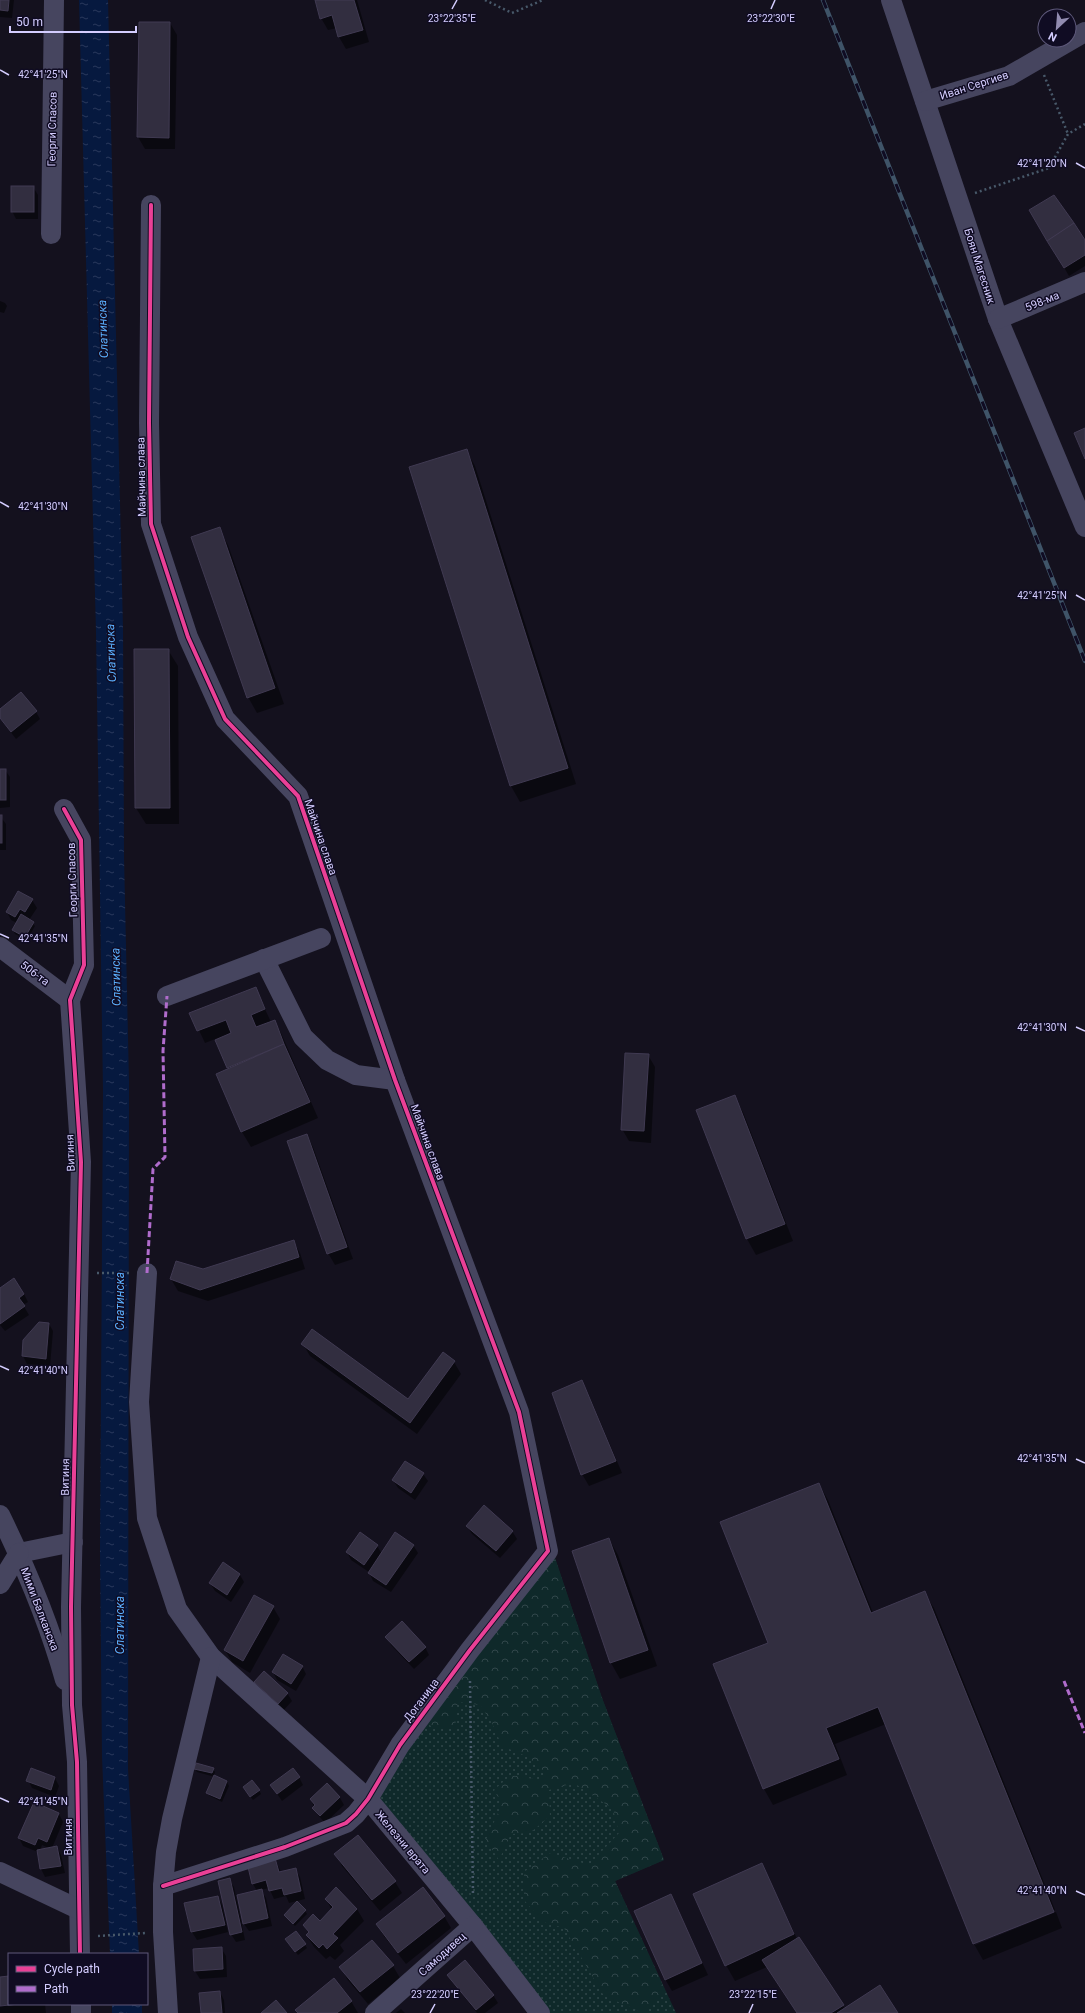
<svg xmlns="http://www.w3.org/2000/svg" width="1085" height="2013" font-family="Roboto,sans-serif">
<defs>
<pattern id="grass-dots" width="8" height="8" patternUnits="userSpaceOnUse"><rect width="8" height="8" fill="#0f292a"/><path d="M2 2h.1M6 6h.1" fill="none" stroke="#31474a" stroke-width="1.8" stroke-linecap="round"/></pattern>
<pattern id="forest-crowns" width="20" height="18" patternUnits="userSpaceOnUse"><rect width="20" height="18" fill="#0f292a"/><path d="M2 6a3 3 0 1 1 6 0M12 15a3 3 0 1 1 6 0" fill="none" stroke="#31474a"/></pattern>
<pattern id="water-ripples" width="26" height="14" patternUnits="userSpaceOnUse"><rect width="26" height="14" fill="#06193f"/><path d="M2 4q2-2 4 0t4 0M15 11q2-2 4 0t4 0" fill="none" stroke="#29395c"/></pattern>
</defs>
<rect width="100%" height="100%" fill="#14111e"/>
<path fill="url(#grass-dots)" d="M548 1551 555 1558 602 1698 664 1860 615 1881 676 2013H540L368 1799Z"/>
<path fill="url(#forest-crowns)" d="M555 1558 602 1698 664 1860 615 1881 665 1990 644 2013 604 1996 564 1928 543 1922 524 1900V1872L550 1853 589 1865 619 1833 613 1809 574 1783 549 1790 550 1816 530 1833 511 1834 499 1860 486 1840 502 1804 494 1790 511 1775 539 1780 548 1775 528 1757 502 1746 492 1723 480 1705 458 1702 455 1728H432L426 1719 480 1648Z"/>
<g fill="url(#water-ripples)">
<path d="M79 0H108L123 629 124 857 129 1082 128 1769 139 1954H110L102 1756 100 1551 103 1091 96 631Z"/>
<rect x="112" y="2004" width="30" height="9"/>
</g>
<g fill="#0007" fill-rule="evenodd">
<path d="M0 0H14L12 18 0 17Z"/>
<path d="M316 0H357L369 42 346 49 339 37 337 28 328 30 321 18Z"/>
<path d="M170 23 177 35 175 149H145L138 137Z"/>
<path d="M33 187 38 195V219H16L12 211Z"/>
<path d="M1031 210 1085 242V266L1069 276Z"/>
<path d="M0 301 5 303 7 306 4 313 0 312Z"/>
<path d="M466 450 475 466 576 784 520 802 511 786Z"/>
<path d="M219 529 228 545 284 704 257 713 248 697Z"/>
<path d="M135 650H168L178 666 179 824H146L136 808Z"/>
<path d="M0 710 36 712 40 719 16 739 0 718Z"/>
<path d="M0 770H5L10 777V807L0 808Z"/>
<path d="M0 816 6 824V850H0Z"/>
<path d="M32 900 37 908 29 920 35 926 27 940 15 934 13 930 17 923 11 920 7 912Z"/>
<path d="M255 988 271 1022 274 1021 281 1033 318 1118 251 1147 242 1132 217 1074 229 1069 216 1040 224 1037 223 1036 205 1043 191 1013Z"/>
<path d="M648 1055 655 1067 651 1143 629 1141 622 1129Z"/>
<path d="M734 1097 743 1112 793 1241 756 1255 747 1239 697 1111Z"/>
<path d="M307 1135 313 1147 353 1259 335 1265 328 1253Z"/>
<path d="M293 1241 300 1253 305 1269 208 1301 178 1291 171 1279Z"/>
<path d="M0 1289 24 1294 28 1302 23 1305 29 1315 5 1331 0 1325Z"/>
<path d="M49 1324 53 1331 50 1366 27 1364 23 1356 24 1340Z"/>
<path d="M303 1344 409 1400 443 1353 454 1362 461 1374 417 1434 310 1356Z"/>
<path d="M581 1381 588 1393 622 1473 589 1486 582 1474Z"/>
<path d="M423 1474 428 1481 415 1500 398 1488 393 1480Z"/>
<path d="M819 1484 828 1500 873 1613 924 1593 934 1608 1055 1910 975 1943V1945L1056 1912 1062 1928 983 1960 974 1944 886 1724 835 1744 847 1775 773 1805 764 1789 714 1665 769 1643Z"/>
<path d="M467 1526 512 1531 517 1539 500 1558 472 1534Z"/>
<path d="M609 1539 618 1555 657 1666 620 1679 611 1663 573 1552Z"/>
<path d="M413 1545 418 1553 391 1592 373 1581 369 1572 351 1560 347 1552 377 1546 382 1554Z"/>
<path d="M223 1564 240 1575 244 1582 231 1602 215 1591 210 1583Z"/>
<path d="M273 1607 280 1619 250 1673 232 1662 225 1650Z"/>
<path d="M387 1637 425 1647 429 1655 414 1669 391 1645Z"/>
<path d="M302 1666 306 1674 296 1691 277 1680 273 1672Z"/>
<path d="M255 1682 287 1693 292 1701 283 1711 259 1690Z"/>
<path d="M32 1769 55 1778 59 1786 55 1797 32 1788 28 1780Z"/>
<path d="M195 1769H213L215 1772 214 1776 227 1782 229 1786 222 1802 210 1796 208 1793 215 1777 197 1772Z"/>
<path d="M299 1777 303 1785 282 1801 271 1785Z"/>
<path d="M327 1785 340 1798 344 1805 325 1823 318 1815 311 1800Z"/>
<path d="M259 1790 261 1794 253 1800 246 1791Z"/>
<path d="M34 1803 59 1814 63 1822 52 1848 57 1847 61 1855 65 1873 45 1877 41 1869 38 1852 23 1846 19 1838ZM42 1845 51 1849 40 1851Z"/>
<path d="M336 1854 395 1882 402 1893 380 1911 342 1866Z"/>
<path d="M275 1859 281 1872 295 1869 300 1877 305 1899 289 1903 286 1896 274 1899 269 1888 261 1890 266 1898 272 1926 249 1931 244 1924 257 1891 253 1884Z"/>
<path d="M762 1864 797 1939 845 2009 897 2013H797L767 1967 735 1981 726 1965Z"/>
<path d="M229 1880 234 1887 245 1940 236 1942 231 1934Z"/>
<path d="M671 1896 708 1975 672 1991 665 1979Z"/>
<path d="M218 1897 222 1905 228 1932 197 1940 192 1932 186 1904Z"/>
<path d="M326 1899 357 1909 364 1921 340 1945 344 1951 335 1960 330 1956 326 1959 314 1947 307 1936 309 1933 304 1925 320 1922 332 1910Z"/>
<path d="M305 1911 307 1914 295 1926 285 1915Z"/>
<path d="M444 1916 451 1928 406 1964 384 1936 377 1925Z"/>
<path d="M372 1941 393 1966 400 1978 368 2004 347 1979 341 1967Z"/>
<path d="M289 1943 305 1945 307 1948 298 1955Z"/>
<path d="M221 1948 226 1956 227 1977 200 1979 195 1971 194 1950Z"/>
<path d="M448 1975 493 1995 498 2003 485 2013H477Z"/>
<path d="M9 1977V2004H45L46 2013H0V1978Z"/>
<path d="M220 1992 224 2000 225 2013H202Z"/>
<path d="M351 2001 358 2013H298Z"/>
<path d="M401 2009 405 2013H396Z"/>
</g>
<g fill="#322e40" stroke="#403a52">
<path d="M0 0H9L8 11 0 10Z"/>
<path d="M315 0H354L363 30 338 37 332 15 320 19Z"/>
<path d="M139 22H170L169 138 137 137Z"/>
<rect x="11" y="186" width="23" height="26"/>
<path d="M1054 195 1074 223 1047 241 1029 210Z"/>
<path d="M1074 223 1085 240V255L1064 268 1047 241Z"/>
<path d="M1085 428V459L1074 433Z"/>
<path d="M467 449 568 768 510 786 409 467Z"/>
<path d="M220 527 275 688 247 698 191 537Z"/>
<path d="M134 649H169L170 808H135Z"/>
<path d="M21 692 37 711 11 732 0 718V709Z"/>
<rect x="0" y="769" width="6" height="31"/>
<rect x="0" y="815" width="2" height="28"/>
<path d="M18 891 33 899 25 912 20 909 15 917 6 912Z"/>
<path d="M21 914 34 922 25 937 12 930Z"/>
<path d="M256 987 265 1009 251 1015 256 1027 275 1020 284 1044 227 1068 215 1040 231 1033 226 1020 197 1031 189 1013Z"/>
<path d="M284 1044 310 1102 241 1132 216 1074Z"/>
<path d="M625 1053 649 1054 644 1131 621 1130Z"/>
<path d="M735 1095 785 1224 746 1239 696 1110Z"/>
<path d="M307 1134 347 1247 327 1254 287 1141Z"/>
<path d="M294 1240 299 1257 200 1290 170 1279 176 1261 203 1269Z"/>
<path d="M14 1278 24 1294 19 1298 25 1306 0 1324V1288Z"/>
<path d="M39 1322 49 1323 46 1359 22 1356 23 1340Z"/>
<path d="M312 1329 408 1399 443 1352 455 1361 410 1423 301 1344Z"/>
<path d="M582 1380 616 1461 581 1475 552 1393Z"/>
<path d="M405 1461 424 1473 411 1493 392 1480Z"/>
<path d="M819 1483 871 1613 925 1591 1054 1912 973 1944 878 1707 826 1728 839 1759 763 1789 713 1664 768 1643 720 1522Z"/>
<path d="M484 1505 513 1531 496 1551 466 1526Z"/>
<path d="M360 1532 378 1545 364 1565 346 1552Z"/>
<path d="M395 1532 414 1545 386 1585 368 1573Z"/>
<path d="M609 1538 648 1650 610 1663 572 1551Z"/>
<path d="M223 1562 240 1574 227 1595 209 1583Z"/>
<path d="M254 1595 274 1606 243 1661 224 1650Z"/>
<path d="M402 1621 426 1647 409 1662 385 1637Z"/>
<path d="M283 1654 303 1666 291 1684 272 1672Z"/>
<path d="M264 1671 288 1693 278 1704 254 1682Z"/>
<path d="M196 1763 214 1768 212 1773 194 1769Z"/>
<path d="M31 1768 55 1777 51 1790 26 1781Z"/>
<path d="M293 1768 300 1777 277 1794 270 1785Z"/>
<path d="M214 1775 227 1781 220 1799 206 1793Z"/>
<path d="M252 1780 260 1790 250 1797 243 1787Z"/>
<path d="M327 1783 340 1797 320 1816 312 1808 315 1805 310 1799Z"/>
<path d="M34 1802 59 1813 47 1842 38 1838 35 1845 18 1838Z"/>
<path d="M358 1835 396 1881 372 1900 334 1854Z"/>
<path d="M57 1846 61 1866 40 1869 37 1850Z"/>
<path d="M275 1858 279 1872 296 1868 301 1891 284 1895 282 1888 269 1891 266 1880 252 1884 248 1867Z"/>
<path d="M762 1863 794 1934 725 1966 693 1894Z"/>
<path d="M230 1878 242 1932 230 1935 218 1881Z"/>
<path d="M336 1887 357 1909 333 1934 338 1938 327 1949 323 1944 319 1948 306 1935 309 1932 303 1925 313 1914 320 1921 333 1907 325 1899Z"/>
<path d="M423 1887 445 1916 398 1953 376 1924Z"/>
<path d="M262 1889 268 1918 243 1924 237 1895Z"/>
<path d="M671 1894 702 1963 665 1980 634 1911Z"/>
<path d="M218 1896 225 1925 191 1932 184 1903Z"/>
<path d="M297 1901 306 1910 293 1924 284 1915Z"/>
<path d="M296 1931 306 1944 295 1952 285 1939Z"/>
<path d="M799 1937 844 2005 831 2013H797L762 1960Z"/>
<path d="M372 1940 394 1965 360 1992 339 1967Z"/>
<path d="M222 1947 223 1969 194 1971 193 1949Z"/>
<path d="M465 1960 494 1995 476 2010 447 1975Z"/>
<path d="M9 1976V2004H19L0 2006V1977Z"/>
<path d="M334 1978 352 2001 337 2013H298L295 2010Z"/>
<path d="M880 1985 898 2013H837Z"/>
<path d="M220 1991 222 2013H201L199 1993Z"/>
<path d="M276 2000 287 2013H261Z"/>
</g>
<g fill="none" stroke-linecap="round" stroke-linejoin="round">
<g stroke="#48596a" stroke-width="2.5" stroke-dasharray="2 3" stroke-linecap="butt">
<path d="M485 0 512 13 543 0"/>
<path d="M1044 75 1068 134"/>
<path d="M975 193 1049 168 1068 134 1085 124"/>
<path d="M97 1273H130"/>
<path d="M470 1681 473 1896"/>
<path d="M98 1936 145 1933"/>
</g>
<g stroke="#46455f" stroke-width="20">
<path d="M891 0 998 319 1085 527"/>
<path d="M925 101 1009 76 1085 32"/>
<path d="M151 205 149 423 151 524 188 637 225 719 298 796 395 1080 519 1412 548 1551 470 1650 400 1745 368 1799 356 1814 346 1823 285 1847 163 1886"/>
<path d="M51 234 54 0"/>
<path d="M998 319 1085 282"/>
<path d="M64 809 81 840 84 965 70 1000 81 1162 71 1607 72 1705 77 1762 80 1954"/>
<path d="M0 947 70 1000"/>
<path d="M264 959 303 1037 327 1060 356 1075 395 1080"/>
<path d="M167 996 321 938"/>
<path d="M147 1273 139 1402 147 1518 177 1609 211 1657 368 1799 473 1926 540 2013"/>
<path d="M0 1515C26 1568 49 1623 65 1680"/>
<path d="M19 1553 73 1542"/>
<path d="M0 1584 19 1553"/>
<path d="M0 1872 78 1909"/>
<path d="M81 2004V2013"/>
<path d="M168 2013 163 1932V1886L166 1852 172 1819 211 1657"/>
<path d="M375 2013 473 1926"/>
</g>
<defs>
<path id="rail" d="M823 0 1085 661"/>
</defs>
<use href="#rail" stroke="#3f5468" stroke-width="4.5"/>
<use href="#rail" stroke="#100c23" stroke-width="3" stroke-dasharray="9" stroke-linecap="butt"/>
<g stroke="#b06ccc" stroke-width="3" stroke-dasharray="6 3" stroke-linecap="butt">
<path d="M147 1273 153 1169 165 1157 163 1051 167 996"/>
<path d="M1064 1681 1085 1733"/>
</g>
<defs>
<g id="cycleway">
<path d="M151 205 149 423 151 524 188 637 225 719 298 796 395 1080 519 1412 548 1551 470 1650 400 1745 368 1799 356 1814 346 1823 285 1847 163 1886"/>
<path d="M64 809 81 840 84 965 70 1000 81 1162 71 1607 72 1705 77 1762 80 1954"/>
</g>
</defs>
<use href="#cycleway" stroke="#100c23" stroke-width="6"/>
<use href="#cycleway" stroke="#ea4096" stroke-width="4"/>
</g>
<path fill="none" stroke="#d4cdff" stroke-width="1.5" d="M452 9 457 0M771 9 775 0M0 70 9 75M1076 163 1085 168M0 502 9 507M1076 595 1085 600M0 934 9 938M1076 1027 1085 1031M0 1366 9 1370M1076 1459 1085 1463M0 1798 9 1802M1076 1891 1085 1895M430 2013 435 2004M749 2013 753 2004"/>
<g text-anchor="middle" stroke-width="3" stroke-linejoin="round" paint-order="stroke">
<g font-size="11" fill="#d4cdff" stroke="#100c23">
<text transform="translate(974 85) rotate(-18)" y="4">Иван Сергиев</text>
<text transform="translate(52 129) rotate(-89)" y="4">Георги Спасов</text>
<text transform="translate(980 266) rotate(72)" y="4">Боян Магесник</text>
<text transform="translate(1042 301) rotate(-22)" y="4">598-ма</text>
<text transform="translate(141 477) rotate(-91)" y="4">Майчина слава</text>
<text transform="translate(321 837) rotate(71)" y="4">Майчина слава</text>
<text transform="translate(72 880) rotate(-92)" y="4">Георги Спасов</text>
<text transform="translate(35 973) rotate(37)" y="4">506-та</text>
<text transform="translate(428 1142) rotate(70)" y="4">Майчина слава</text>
<text transform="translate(70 1153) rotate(-92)" y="4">Витиня</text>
<text transform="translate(65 1477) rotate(-89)" y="4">Витиня</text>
<text transform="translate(40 1609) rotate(69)" y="4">Мими Балканска</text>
<text transform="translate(421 1700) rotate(-53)" y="4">Доганица</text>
<text transform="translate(68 1837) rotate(-90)" y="4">Витиня</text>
<text transform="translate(403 1842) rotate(50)" y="4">Железни врата</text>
<text transform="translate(442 1954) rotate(-42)" y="4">Самодивец</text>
</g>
<g font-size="12" font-style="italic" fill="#5bb0ff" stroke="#100c23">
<text transform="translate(103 329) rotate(-92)" y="4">Слатинска</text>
<text transform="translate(111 653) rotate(-92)" y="4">Слатинска</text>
<text transform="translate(116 977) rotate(-91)" y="4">Слатинска</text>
<text transform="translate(120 1301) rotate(-90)" y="4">Слатинска</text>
<text transform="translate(120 1625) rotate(-90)" y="4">Слатинска</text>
</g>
</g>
<g font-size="10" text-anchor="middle" fill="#d4cdff" stroke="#100c23" stroke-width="3" stroke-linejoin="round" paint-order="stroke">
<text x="452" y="22">23°22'35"E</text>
<text x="771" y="22">23°22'30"E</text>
<text x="43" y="78">42°41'25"N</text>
<text x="1042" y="167">42°41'20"N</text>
<text x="43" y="510">42°41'30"N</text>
<text x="1042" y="599">42°41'25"N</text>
<text x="43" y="942">42°41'35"N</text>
<text x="1042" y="1031">42°41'30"N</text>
<text x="43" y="1374">42°41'40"N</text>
<text x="1042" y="1462">42°41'35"N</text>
<text x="43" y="1805">42°41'45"N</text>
<text x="1042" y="1894">42°41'40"N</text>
<text x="435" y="1998">23°22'20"E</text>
<text x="753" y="1998">23°22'15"E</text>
</g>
<rect x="8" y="1953" width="140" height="52" fill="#100c23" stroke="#5e597b"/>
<rect x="16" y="1966" width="20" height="6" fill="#ea4096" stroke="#5e597b"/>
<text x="44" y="1973" font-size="12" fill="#d4cdff">Cycle path</text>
<rect x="16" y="1986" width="20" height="6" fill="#b06ccc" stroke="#5e597b"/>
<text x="44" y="1993" font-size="12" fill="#d4cdff">Path</text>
<g transform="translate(1057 28) rotate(206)"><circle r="19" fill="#100c23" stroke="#5e597b"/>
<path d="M0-3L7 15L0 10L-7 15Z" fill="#918bb0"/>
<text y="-6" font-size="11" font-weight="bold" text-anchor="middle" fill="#d4cdff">N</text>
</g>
<path d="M10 26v6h126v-6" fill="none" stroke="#d4cdff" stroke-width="2"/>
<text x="16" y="26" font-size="12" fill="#d4cdff" stroke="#100c23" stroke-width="3" paint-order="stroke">50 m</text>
</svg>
